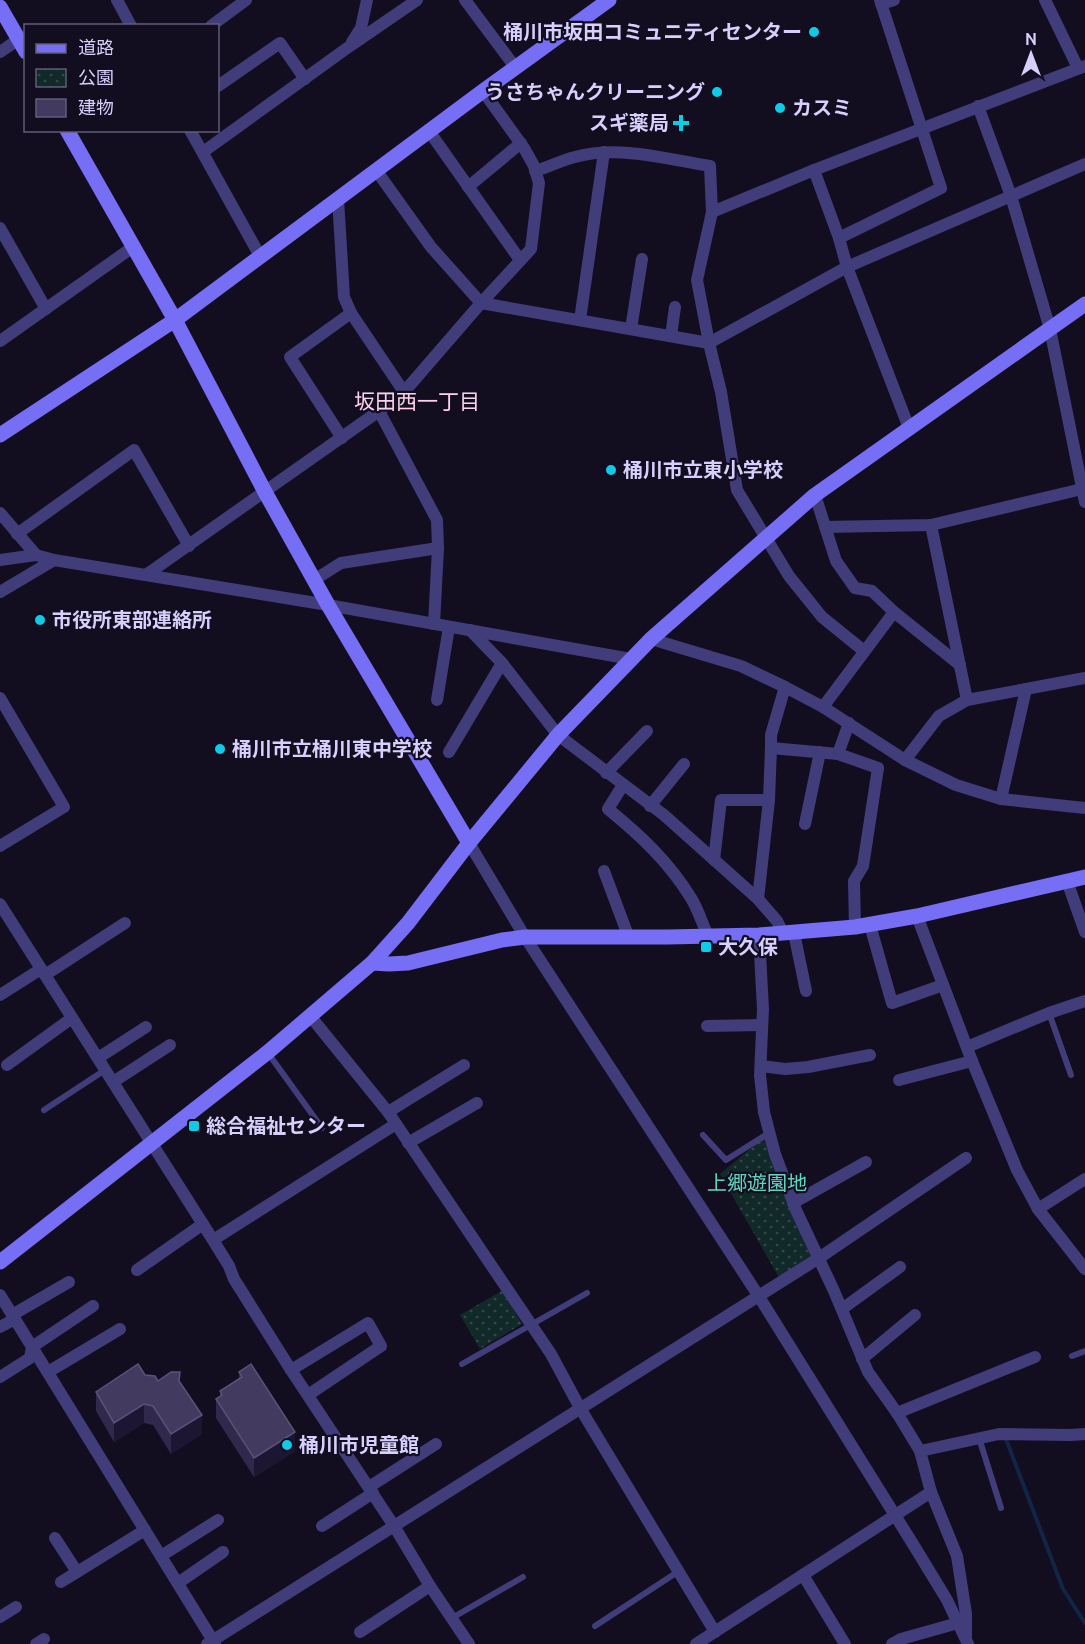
<svg xmlns="http://www.w3.org/2000/svg" width="1085" height="1644" font-family="Ubuntu,'Noto Sans JP',sans-serif">
<defs>
<pattern id="park-dots" width="8" height="8" patternUnits="userSpaceOnUse" patternTransform="scale(1.5)"><rect width="8" height="8" fill="#122929"/><path d="M2 2h.1M6 6h.1" fill="none" stroke="#344749" stroke-width="1.8" stroke-linecap="round"/></pattern>
</defs>
<rect width="100%" height="100%" fill="#120e20"/>
<g fill="url(#park-dots)">
<path d="M769 1133 819 1258 781 1281 720 1174Z"/>
<path d="M503 1290 522 1324 480 1349 460 1315Z"/>
</g>
<g fill="none" stroke-linecap="round" stroke-linejoin="round">
<path stroke="#122545" stroke-width="4" d="M1006 1439 1063 1589 1085 1623"/>
<g stroke="#413d7b" stroke-width="6">
<path d="M1049 1013 1071 1075"/>
<path d="M268 1053 322 1128"/>
<path d="M44 1110 105 1070"/>
<path d="M703 1135 726 1160 769 1133"/>
<path d="M1072 1356 1085 1351"/>
<path d="M462 1364 587 1293"/>
<path d="M979 1438 1001 1508"/>
<path d="M452 1618 523 1577"/>
<path d="M595 1626 679 1571"/>
</g>
<g stroke="#413d7b" stroke-width="12">
<path d="M117 0 131 26"/>
<path d="M465 0 515 67"/>
<path d="M1045 0 1078 68"/>
<path d="M881 4 894 0"/>
<path d="M211 26 246 0"/>
<path d="M352 42 361 28 367 0"/>
<path d="M0 52 19 39"/>
<path d="M218 86 280 43 305 79"/>
<path d="M978 106 1011 196 1050 329 1085 502"/>
<path d="M190 130 260 256"/>
<path d="M429 131 520 260"/>
<path d="M203 152 350 46 417 0"/>
<path d="M376 170 431 247 481 303 709 343 847 267 1085 164"/>
<path d="M814 170 839 238 847 267 909 428"/>
<path d="M535 171C549 167 562 160 575 157 620 145 666 159 710 166L712 212"/>
<path d="M468 187 521 143"/>
<path d="M338 199 344 297 351 313 404 392"/>
<path d="M0 228 46 309"/>
<path d="M839 238 941 188 880 0"/>
<path d="M580 320 604 152"/>
<path d="M631 329 642 259"/>
<path d="M671 336 675 307"/>
<path d="M0 341 133 247"/>
<path d="M379 411 437 520 438 548 434 624"/>
<path d="M342 438 290 357 351 313"/>
<path d="M815 495 836 561 855 588 872 591 894 612 960 665"/>
<path d="M0 513 36 555"/>
<path d="M931 525 967 700"/>
<path d="M825 527 931 525 1082 489"/>
<path d="M17 534 134 450 189 546"/>
<path d="M0 560 36 555 54 560 328 605 631 659"/>
<path d="M146 575 379 411 404 392 481 303 531 249 539 183 534 166 524 148 483 91"/>
<path d="M314 580 341 563 438 548"/>
<path d="M0 592 54 560"/>
<path d="M470 630 502 663 558 735 664 815 758 899 777 921 783 933"/>
<path d="M651 639 741 666 785 687 823 707 905 760 956 785 1001 799 1085 808"/>
<path d="M864 651 822 617 789 576 737 490 721 392 709 343 697 280 712 212 814 170 1085 66"/>
<path d="M785 687 771 735V748L838 754 878 768 863 866 854 881 855 927"/>
<path d="M0 698 64 807 0 846"/>
<path d="M437 700 449 627"/>
<path d="M823 707 894 612"/>
<path d="M449 752 502 663"/>
<path d="M838 754 849 723"/>
<path d="M905 760 939 716 967 700 1085 678"/>
<path d="M606 773 647 731"/>
<path d="M623 785 608 809C640 835 669 862 691 898 698 909 702 923 708 936"/>
<path d="M1001 799 1026 689"/>
<path d="M650 806 684 764"/>
<path d="M805 824 820 752"/>
<path d="M469 843 525 937 758 1295 916 1549 947 1600 968 1644"/>
<path d="M714 860 721 800H769"/>
<path d="M604 871 629 938"/>
<path d="M1067 881 1085 932"/>
<path d="M758 899 769 800 771 748"/>
<path d="M0 904 213 1240 229 1266 234 1279 291 1370 394 1526 430 1586 469 1644"/>
<path d="M917 916 972 1061 1017 1170 1038 1209 1085 1269"/>
<path d="M870 925 892 1003 943 985"/>
<path d="M794 933 806 991"/>
<path d="M759 935 763 1009 760 1075 764 1112 775 1154 796 1210 834 1291 868 1372 897 1413 920 1451 931 1492 957 1556 966 1614V1637"/>
<path d="M45 975 125 923"/>
<path d="M0 995 41 969"/>
<path d="M311 1017 388 1112 551 1354 580 1408 715 1632"/>
<path d="M707 1026 762 1025"/>
<path d="M967 1047 1049 1013 1085 1001"/>
<path d="M98 1058 146 1027"/>
<path d="M7 1065 72 1018"/>
<path d="M761 1066 785 1069 808 1067 870 1055"/>
<path d="M899 1080 972 1061"/>
<path d="M113 1082 170 1045"/>
<path d="M388 1112 464 1065"/>
<path d="M408 1143 477 1103"/>
<path d="M793 1203 866 1162"/>
<path d="M1038 1209 1085 1179"/>
<path d="M213 1240 396 1124"/>
<path d="M137 1270 203 1224"/>
<path d="M0 1295 215 1644"/>
<path d="M842 1309 900 1267"/>
<path d="M12 1315 69 1282"/>
<path d="M0 1327 15 1319"/>
<path d="M862 1359 915 1315"/>
<path d="M291 1370 368 1323 381 1346 308 1395"/>
<path d="M48 1372 120 1329"/>
<path d="M0 1377 30 1358 32 1347 93 1306"/>
<path d="M897 1413 1035 1357"/>
<path d="M920 1451 999 1434 1071 1435 1085 1434"/>
<path d="M369 1487 436 1444"/>
<path d="M322 1526 373 1493"/>
<path d="M55 1538 77 1572"/>
<path d="M161 1556 218 1520"/>
<path d="M803 1575 845 1644"/>
<path d="M61 1582 145 1530"/>
<path d="M178 1583 223 1552"/>
<path d="M0 1617 16 1607"/>
<path d="M360 1632 430 1586"/>
<path d="M36 1644 44 1639"/>
<path d="M207 1644 819 1258 966 1158"/>
<path d="M696 1644 931 1492"/>
<path d="M892 1644 901 1639 958 1623"/>
</g>
<g stroke="#766ef5" stroke-width="15">
<path d="M0 7 26 52"/>
<path d="M67 130 175 320 265 492 328 605 469 843"/>
<path d="M0 435 175 320 483 91 609 0"/>
<path d="M372 963 389 964 408 963 502 940 525 937H668L759 935 855 927 917 916 1085 877"/>
<path d="M0 1262 268 1052 372 963 408 923 469 843 558 735 651 639 815 495 1085 304"/>
</g>
</g>
<g fill="#31294c">
<path d="M239 1372 295 1451 254 1477 216 1418V1399L220 1397V1391L239 1379Z"/>
<path d="M145 1375 158 1381 180 1383 202 1434 171 1454 153 1425 144 1423 114 1442 96 1411V1392Z"/>
</g>
<g fill="#1d1633">
<path d="M144 1404V1423L114 1442V1423Z"/>
<path d="M202 1415V1434L171 1454V1434Z"/>
<path d="M295 1432V1451L254 1477V1458Z"/>
</g>
<g fill="#423b5f" stroke="#5a5278" stroke-width="1.5">
<path d="M138 1364 145 1375 155 1376 158 1381 171 1372H180L179 1381 202 1415 171 1434 153 1406 144 1404 114 1423 96 1392Z"/>
<path d="M251 1364 295 1432 254 1458 216 1399 222 1395 220 1391 242 1377 239 1372Z"/>
</g>
<g fill="#10cbe8" stroke="#120e20" stroke-width="2">
<circle cx="814" cy="32" r="6"/>
<circle cx="717" cy="92" r="6"/>
<circle cx="780" cy="108" r="6"/>
<path d="M678 114h6v6h6v6h-6v6h-6v-6h-6v-6h6z"/>
<circle cx="611" cy="470" r="6"/>
<circle cx="40" cy="620" r="6"/>
<circle cx="220" cy="749" r="6"/>
<rect x="700" y="941" width="12" height="12" rx="3"/>
<rect x="188" y="1120" width="12" height="12" rx="3"/>
<circle cx="287" cy="1445" r="6"/>
</g>
<g text-anchor="middle" stroke-width="4.5" stroke-linejoin="round" paint-order="stroke">
<g font-size="20" font-weight="bold" fill="#d7d0fc" stroke="#120e20" text-anchor="start">
<text x="802" y="39" text-anchor="end">桶川市坂田コミュニティセンター</text>
<text x="705" y="99" text-anchor="end">うさちゃんクリーニング</text>
<text x="792" y="115">カスミ</text>
<text x="669" y="130" text-anchor="end">スギ薬局</text>
<text x="623" y="477">桶川市立東小学校</text>
<text x="52" y="627">市役所東部連絡所</text>
<text x="232" y="756">桶川市立桶川東中学校</text>
<text x="718" y="954">大久保</text>
<text x="206" y="1133">総合福祉センター</text>
<text x="299" y="1452">桶川市児童館</text>
</g>
<g font-size="20" fill="#62d6bd" stroke="#120e20">
<text x="757" y="1190">上郷遊園地</text>
</g>
<g font-size="21" fill="#fcd2eb" stroke="#120e20">
<text x="417" y="409">坂田西一丁目</text>
</g>
</g>
<rect x="24" y="24" width="195" height="108" fill="#120e20" stroke="#615c78" stroke-width="1.5"/>
<rect x="36" y="44" width="30" height="9" fill="#766ef5" stroke="#615c78" stroke-width="1.5"/>
<text x="78" y="54" font-size="18" fill="#d7d0fc">道路</text>
<rect x="36" y="69" width="30" height="18" fill="url(#park-dots)" stroke="#615c78" stroke-width="1.5"/>
<text x="78" y="84" font-size="18" fill="#d7d0fc">公園</text>
<rect x="36" y="99" width="30" height="18" fill="#423b5f" stroke="#615c78" stroke-width="1.5"/>
<text x="78" y="114" font-size="18" fill="#d7d0fc">建物</text>
<g transform="translate(1031 54)" stroke="#120e20" stroke-width="4.5" paint-order="stroke">
<path d="M0-4.5L10 22L0 15L-10 22Z" fill="#d7d0fc"/>
<text y="-9" font-size="16" font-weight="bold" text-anchor="middle" fill="#d7d0fc">N</text>
</g>
</svg>
